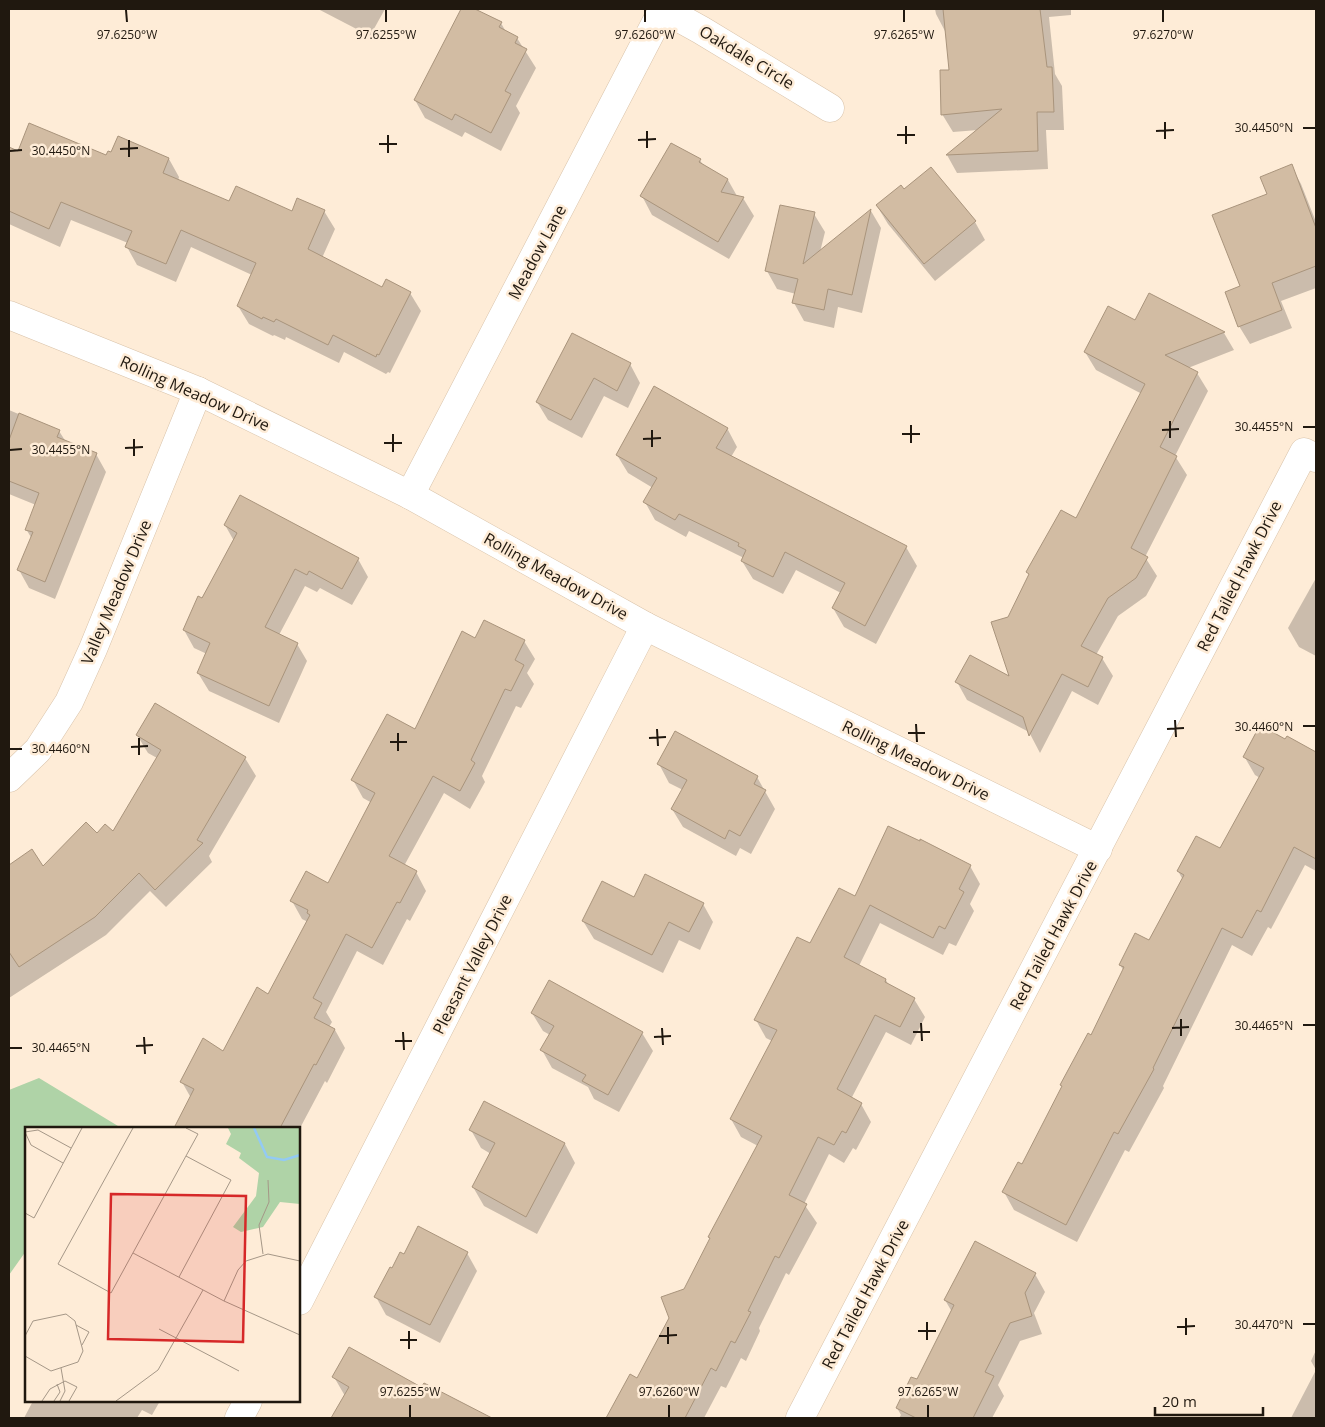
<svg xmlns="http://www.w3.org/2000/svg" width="1325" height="1427" font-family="'Open Sans',sans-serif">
<rect width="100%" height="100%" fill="#feecd7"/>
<path fill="#afd3a7" d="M39 1078 118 1126 116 1128H26V1251L9 1275V1090Z"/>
<g fill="#0003">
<path d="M318 9H385L370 36Z"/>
<path d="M462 9H473L501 23 506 32 517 38 536 68 516 106 520 113 501 151 465 132 462 137 425 118 415 100Z"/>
<path d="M935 9H1071V15L1049 17 1055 74 1062 86 1064 130H1046L1048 169 957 173 947 155 978 130 953 132 942 114 951 71 946 33 936 14Z"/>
<path d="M9 148 19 153 169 159 179 177 178 181 229 202 292 213 324 211 335 229 322 258 382 289 410 293 421 311 390 373 388 372 386 374 344 352 339 363 286 337 285 340 274 335 273 336 249 324 238 306 252 275 191 247 176 282 137 265 127 247 128 243 71 220 60 247 9 224Z"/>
<path d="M700 160 703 165 728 180 737 196 743 198 754 216 729 259 652 215 642 196Z"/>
<path d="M1291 166 1301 184 1316 222V288L1281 301 1292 328 1250 344 1239 326 1242 287 1268 195Z"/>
<path d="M904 190 975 222 985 240 935 281 888 224 877 206Z"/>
<path d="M871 211 881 228 862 313 838 307 834 328 804 321 794 303 796 294 777 289 767 271 814 214 825 232 820 252Z"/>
<path d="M1149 294 1224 333 1234 350 1188 368 1197 373 1208 391 1175 456 1187 475 1145 557 1157 576 1146 596 1118 616 1096 655 1102 658 1113 676 1098 705 1072 691 1040 753 1029 732 967 700 957 682 1011 678 1009 618 1030 576 1028 572 1076 519 1142 394 1096 370 1085 352 1135 322Z"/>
<path d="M572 334 630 364 640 383 628 408 604 396 582 438 548 420 537 402Z"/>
<path d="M9 410 59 431 66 442 96 454 106 472 55 599 29 588 19 570 32 539 26 529 36 505 9 494Z"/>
<path d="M727 428 737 447 731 457 906 547 917 566 876 644 844 627 833 608 841 593 796 570 783 594 753 579 742 561 744 558 689 531 686 537 655 520 645 502 653 488 628 473 617 455Z"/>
<path d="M225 525 358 559 368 577 352 605 320 588 317 592 305 586 279 635 297 644 307 661 279 723 209 691 198 673 207 654 194 648 184 630 234 541Z"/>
<path d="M1316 578V656L1299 647 1288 628Z"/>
<path d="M475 639 524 641 535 659 527 673 534 684 521 708 516 706 482 776 485 782 470 809 444 793 404 866 416 872 426 891 410 921 407 919 383 965 357 951 326 1012 332 1022 329 1027 335 1030 345 1048 327 1083 325 1081 299 1130V1128H180L177 1124 191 1098 182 1082 224 1053 269 995 308 922 302 919 292 901 328 885 372 803 363 798 353 780 415 731Z"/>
<path d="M137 735 245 758 256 776 209 856 212 862 166 907 150 891 106 935 9 998V899L15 895 9 885V867L32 851 43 868 97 835 113 833 157 758 148 753Z"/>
<path d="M1287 738 1316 753V871L1305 865 1271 929 1268 927 1252 956 1232 945 1163 1086 1164 1088 1129 1152 1125 1150 1077 1242 1014 1210 1004 1192 1022 1166 1063 1087 1062 1085 1091 1036 1124 971 1120 965 1149 942 1183 880 1178 871 1220 850 1260 778 1255 775 1244 756 1285 741Z"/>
<path d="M659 764 757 777 775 809 751 854 740 848 736 856 683 827 672 809 683 790 669 783Z"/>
<path d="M970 866 980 884 970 904 974 911 956 946 949 943 943 955 880 923 859 966 886 980 889 986 914 999 925 1017 911 1045 886 1032 851 1099 861 1104 871 1122 856 1150 853 1148 844 1163 829 1154 804 1204 817 1223 789 1275 786 1273 759 1328 760 1331 746 1361 741 1358 726 1388 721 1386 704 1418H607L630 1376 638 1380 685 1290 711 1239 709 1237 758 1146 741 1137 731 1119 772 1041 766 1038 756 1020 811 945 856 898Z"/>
<path d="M635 899 703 904 713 922 700 950 679 940 663 973 594 939 583 921Z"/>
<path d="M532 1013 642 1033 653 1051 619 1112 594 1099 588 1087 552 1068 542 1050 550 1035 543 1031Z"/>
<path d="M485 1103 565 1144 575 1163 537 1234 484 1206 473 1187 491 1154 481 1148 471 1130Z"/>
<path d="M467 1253 477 1271 440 1343 386 1315 376 1297 393 1269 404 1256Z"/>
<path d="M1035 1274 1045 1292 1034 1313 1042 1334 1020 1341 998 1385 1004 1396 992 1418H899L901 1415 897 1408 917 1380 952 1312 945 1300Z"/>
<path d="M1316 1350V1418H1291L1316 1370 1311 1361Z"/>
<path d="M334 1377 422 1389 424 1384 489 1418H332L345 1396Z"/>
<path d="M33 1401H160L152 1415 142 1410 137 1418H24Z"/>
</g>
<g fill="#d2bca3" stroke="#a9947c">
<path d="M461 9H475L502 22 499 27 518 37 515 43 527 49 505 91 511 94 491 133 455 114 452 120 414 100Z"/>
<path d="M943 9H1040L1047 67H1052L1054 112H1037L1038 151 946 155 1002 109 941 115 940 70H949Z"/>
<path d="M29 123 106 155 108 151 111 152 118 136 169 158 163 173 229 201 236 186 292 211 297 198 325 210 308 249 382 287 386 279 411 292 379 355 377 354 376 357 333 335 328 345 276 319 274 322 263 317 262 319 237 306 256 263 181 230 166 264 125 247 132 231 61 202 49 229 9 211V147L18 151Z"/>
<path d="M671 143 701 159 699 162 728 179 721 192 744 197 718 242 640 196Z"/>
<path d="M1292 164 1316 228V266L1272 283 1282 310 1238 327 1225 292 1240 286 1212 215 1267 194 1260 177Z"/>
<path d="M931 167 976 221 924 264 876 205 901 185 904 189Z"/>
<path d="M780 205 815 212 803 264 871 209 852 295 828 289 824 310 792 303 798 279 765 271Z"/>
<path d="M1149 293 1225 332 1165 355 1198 372 1160 447 1177 456 1131 548 1148 557 1136 578 1108 598 1081 646 1103 657 1088 687 1062 674 1029 736 1023 717 955 682 970 655 1009 676 991 622 1008 617 1029 574 1026 572 1061 510 1076 518 1145 384 1084 352 1108 306 1135 320Z"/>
<path d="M572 333 631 363 617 391 594 378 571 420 536 402Z"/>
<path d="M654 386 728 428 716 448 907 546 865 626 832 608 845 583 785 552 773 577 741 561 746 550 738 546 739 543 679 514 675 520 643 502 657 478 616 455Z"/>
<path d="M19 413 60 430 57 437 97 453 45 582 17 570 33 532 25 530 39 493 9 481V440Z"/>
<path d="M240 495 359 558 342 589 309 571 307 575 295 569 265 627 298 643 269 706 197 673 210 643 183 630 198 596 202 598 237 533 224 525Z"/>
<path d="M484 620 525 640 515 660 524 665 511 691 505 689 471 760 475 763 460 791 433 776 389 856 417 871 400 903 397 902 372 948 346 934 313 998 322 1003 314 1018 335 1029 316 1065 314 1064 280 1128H174L194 1089 180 1082 203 1038 223 1051 257 987 268 994 310 915 307 913 308 910 290 901 306 871 328 883 375 793 351 780 387 714 415 729 462 631 475 638Z"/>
<path d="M155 703 246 757 197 840 203 843 155 890 139 873 95 917 19 967 9 952V865L32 849 43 866 86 822 97 833 105 824 113 831 161 750 136 735Z"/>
<path d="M1260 725 1285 739 1287 736 1316 752V859L1294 847 1261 912 1257 910 1242 938 1222 928 1153 1068 1154 1069 1118 1134 1114 1132 1066 1225 1002 1192 1018 1162 1022 1164 1062 1086 1060 1085 1088 1033 1091 1035 1124 967 1119 965 1135 933 1149 940 1184 875 1177 871 1196 836 1220 848 1264 768 1243 757Z"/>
<path d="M675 731 758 776 754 784 766 790 740 836 729 830 725 839 671 809 687 780 657 764Z"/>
<path d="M888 826 920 841V839L971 865 959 889 964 892 945 929 939 926 933 938 870 905 844 957 886 979 885 982 915 998 900 1027 875 1015 837 1089 862 1103 846 1133 842 1131 834 1145 818 1137 789 1195 807 1204 779 1258 775 1256 748 1311 751 1312 735 1343 731 1341 716 1371 711 1368 685 1418H606L630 1374 637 1378 669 1318 661 1297 684 1289 710 1238 708 1237 762 1136 730 1119 777 1030 754 1020 797 937 810 943 839 888 855 896Z"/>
<path d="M645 874 704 903 689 932 669 922 652 955 582 921 602 881 634 897Z"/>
<path d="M549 980 643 1032 608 1095 582 1081 586 1075 540 1050 554 1026 531 1013Z"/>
<path d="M484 1101 565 1143 526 1217 472 1187 495 1143 469 1130Z"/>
<path d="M418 1226 468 1252 430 1325 374 1297 390 1267 392 1268 400 1252 404 1254Z"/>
<path d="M975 1241 1036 1273 1025 1293 1032 1316 1010 1323 985 1372 994 1376 973 1418H916L896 1408 911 1377 917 1379 954 1305 944 1300Z"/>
<path d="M349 1347 421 1387 424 1383 492 1418H331L349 1387 332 1377Z"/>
</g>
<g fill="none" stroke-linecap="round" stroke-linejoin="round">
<defs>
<g id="minor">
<path d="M663 9 701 30 830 108"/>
<path d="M9 315 198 391 410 495 645 626 1098 849"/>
<path d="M410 495 663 9"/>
<path d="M9 778 38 750 69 702 93 649 198 391"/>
<path d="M299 1301 645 626"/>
<path d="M239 1418 248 1401"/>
<path d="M800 1418 1304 452 1316 458"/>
</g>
</defs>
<use href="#minor" stroke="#d9c3aa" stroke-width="29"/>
<use href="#minor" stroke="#fff" stroke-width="28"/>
</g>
<path fill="none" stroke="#20180f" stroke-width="2" d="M126 10 127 22M386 10V22M645 10V22M904 10V22M1163 10V22M1165 122V139M906 126V144M1303 128H1315M647 131V148M1156 131 1174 130M388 135V153M897 135H915M129 140V157M638 140 656 139M379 144H397M120 149 138 148M10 151 22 150M1170 421V438M911 425V443M1303 427H1315M652 430V447M1162 430 1179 429M393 434V452M902 434H920M134 439V456M643 439 661 438M384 443H402M125 448 143 447M10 450 22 449M1175 720 1176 737M916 724 917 742M1303 726H1315M657 729 658 746M1167 729 1184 728M398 733V751M908 733H925M139 738V755M649 738 666 737M390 742H407M131 747 148 746M10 749H22M1181 1019V1036M921 1023 922 1041M1303 1025H1315M662 1028 663 1045M1172 1028 1189 1027M403 1032 404 1050M913 1032H930M144 1037 145 1054M654 1037 671 1036M395 1041H412M136 1046 153 1045M10 1048H22M1186 1318V1335M927 1322V1340M1303 1324H1315M668 1327V1344M1177 1327 1195 1326M409 1331V1349M918 1331H936M659 1336 677 1335M400 1340H417M410 1405V1417M669 1405V1417M928 1405V1417"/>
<g text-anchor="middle" stroke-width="5" stroke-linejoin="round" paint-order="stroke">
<g font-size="16" fill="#20180f" stroke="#feecd7">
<text transform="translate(747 57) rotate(31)" y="6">Oakdale Circle</text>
<text transform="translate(537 252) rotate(-62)" y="6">Meadow Lane</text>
<text transform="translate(195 393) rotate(24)" y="6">Rolling Meadow Drive</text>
<text transform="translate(556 576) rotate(29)" y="6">Rolling Meadow Drive</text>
<text transform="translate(1239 576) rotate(-63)" y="6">Red Tailed Hawk Drive</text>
<text transform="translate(116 592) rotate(-67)" y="6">Valley Meadow Drive</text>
<text transform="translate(916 760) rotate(26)" y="6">Rolling Meadow Drive</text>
<text transform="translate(1053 935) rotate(-62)" y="6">Red Tailed Hawk Drive</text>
<text transform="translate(472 964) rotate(-63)" y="6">Pleasant Valley Drive</text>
<text transform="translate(865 1294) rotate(-62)" y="6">Red Tailed Hawk Drive</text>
</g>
</g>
<g transform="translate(25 1127)">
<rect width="275" height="275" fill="#feecd7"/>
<path d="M203 1H275V77L255 75 238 100 216 105 208 100 231 69 234 46 214 31 216 26 201 17 206 7Z" fill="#afd3a7"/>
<path fill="none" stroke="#93caf4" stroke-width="2.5" d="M229 1 242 30 259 33 275 28"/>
<path fill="none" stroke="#a59787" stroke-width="1" d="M108 1 33 137 86 166 173 7 161 1M38 36 6 18 0 5 13 3 46 21M0 86 9 91 57 1M108 126 199 174 275 208M238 127 234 98 244 75 243 53M154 150 206 53 161 29M199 174 213 143 221 134 243 127 275 134M51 198 64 205 57 218M134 202 214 244M0 209 8 194 41 187 50 194 58 224 53 235 26 244 0 229M40 254 52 260 44 274M17 274 25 262 40 254M29 274 35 265 32 257M35 274 40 264 36 241M91 274 133 243 178 163"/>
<path fill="#d62828" fill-opacity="0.15" stroke="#d62828" stroke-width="2.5" d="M86 67 221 69 218 215 83 212Z"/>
<rect width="275" height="275" fill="none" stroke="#20180f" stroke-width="2.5"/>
</g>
<g font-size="12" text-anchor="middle" fill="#20180f" stroke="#feecd7" stroke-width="5" stroke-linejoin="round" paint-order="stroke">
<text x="127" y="39">97.6250°W</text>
<text x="386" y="39">97.6255°W</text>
<text x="645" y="39">97.6260°W</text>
<text x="904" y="39">97.6265°W</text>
<text x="1163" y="39">97.6270°W</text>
<text x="1264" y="132">30.4450°N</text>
<text x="61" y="155">30.4450°N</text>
<text x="1264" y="431">30.4455°N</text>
<text x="61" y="454">30.4455°N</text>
<text x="1264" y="731">30.4460°N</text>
<text x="61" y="753">30.4460°N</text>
<text x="1264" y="1030">30.4465°N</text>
<text x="61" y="1052">30.4465°N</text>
<text x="1264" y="1329">30.4470°N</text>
<text x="410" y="1396">97.6255°W</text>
<text x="669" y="1396">97.6260°W</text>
<text x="928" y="1396">97.6265°W</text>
</g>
<rect width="1325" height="1427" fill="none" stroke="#20180f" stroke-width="20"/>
<path d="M1155 1407v8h108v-8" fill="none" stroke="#20180f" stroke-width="2.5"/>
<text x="1162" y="1407" font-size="15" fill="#20180f" stroke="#feecd7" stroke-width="4" paint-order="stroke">20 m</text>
</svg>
